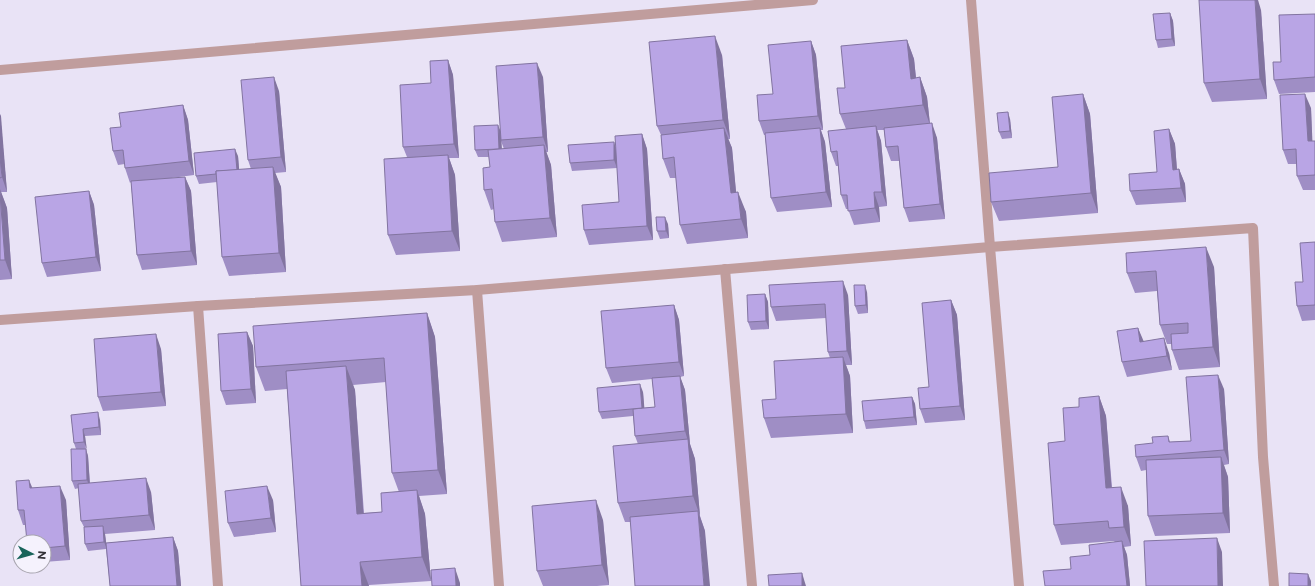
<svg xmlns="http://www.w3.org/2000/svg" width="1315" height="586" font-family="Montserrat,sans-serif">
<rect width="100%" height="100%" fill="#e9e3f6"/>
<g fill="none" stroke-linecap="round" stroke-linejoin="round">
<g stroke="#c09d9d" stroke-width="10">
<path d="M0 70 813 0"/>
<path d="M725 269 752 586"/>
<path d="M477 290 499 586"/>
<path d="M198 306 218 586"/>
<path d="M0 320 198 306 477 290 990 247 971 0"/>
<path d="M1019 586 990 247 1253 228 1263 457 1274 586"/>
</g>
</g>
<g fill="#9f8ec5" fill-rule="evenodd">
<path d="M1261 10 1267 99 1212 102 1204 83Z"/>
<path d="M1170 13 1173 21 1175 46 1158 48 1156 40Z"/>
<path d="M1315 14V92L1279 94 1274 80 1281 62Z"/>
<path d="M907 40 914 59 916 78 920 77 927 97 930 124 937 138 945 219 909 222 904 208 899 161H891L886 147 884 130H877L881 141 887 206 879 207 880 222 854 225 848 209H846L841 195 838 166H836L831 152 846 129 840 114 845 88Z"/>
<path d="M811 41 816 55 823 130H821L825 142 832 207 777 212 771 198 765 135H764L759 121 773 94Z"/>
<path d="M722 55 730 139H728L732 148 736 193 746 212 748 238 687 244 680 225 676 178H670L663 159 661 135 657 126Z"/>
<path d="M448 60 453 75 459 158H449L455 175 460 251 396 255 388 235 407 157 403 147 431 83Z"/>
<path d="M543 77 548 152H546L551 165 557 237 502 242 495 222 494 209 491 210 484 190 490 167 489 157H478L475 150 501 131ZM501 141 504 149H502Z"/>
<path d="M279 91 286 172 275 173 281 187 286 272 229 276 222 257 217 182 199 184 196 176 238 156 239 170 251 169 248 160Z"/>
<path d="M1083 94 1090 114 1098 213 999 221 991 202 1058 167Z"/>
<path d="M183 105 188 120 194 175 164 179 185 177 191 191 197 265 142 270 137 255 131 182 130 183 125 168V164L118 165 113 151 121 127Z"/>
<path d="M1311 108 1312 141H1315V190H1303L1297 176V164H1288L1283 150Z"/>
<path d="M0 114 7 192H1L7 208 12 279 0 280Z"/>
<path d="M1010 119 1012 138 1002 139 999 132Z"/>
<path d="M1169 129 1175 144 1177 170 1179 169 1185 184 1186 202 1136 205 1130 191 1157 172Z"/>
<path d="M642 134 647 149 653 240 589 245 584 230 619 202 617 168 572 171 570 163 614 142 615 147Z"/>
<path d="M89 191 94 205 101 271 47 277 42 263Z"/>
<path d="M668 224 669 238 660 239 657 231Z"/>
<path d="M1315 242V320L1302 321 1297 306 1303 282Z"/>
<path d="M1214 267 1220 367 1179 370 1172 350V344H1167L1160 325 1157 291 1135 293 1127 273Z"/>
<path d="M867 292 868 313 858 314 855 306Z"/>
<path d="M765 294 768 302 769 329 751 330 748 322Z"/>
<path d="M848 295 852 365H846L850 376 853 433 771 438 764 418 776 399 830 358 828 352 826 318 776 321 771 307Z"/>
<path d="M951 300 957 315 965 420 925 423 920 409 929 387Z"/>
<path d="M674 305 679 320 684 376 680 377 685 390 690 444 695 459 700 516 705 531 630 522H625L618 503 638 444 635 436 633 416 602 419 599 412 643 392 644 408 655 407 652 379 612 383 606 368Z"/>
<path d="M427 313 435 337 447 494 419 496 425 514 431 581 369 585V586H301L287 389 265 391 256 367ZM386 382 392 473 399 492 382 512 364 513 355 390 353 385Z"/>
<path d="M1138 328 1143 342 1169 353 1172 370 1127 377 1122 362Z"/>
<path d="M247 332 253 346 256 403 226 405 221 391Z"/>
<path d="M161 349 166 406 103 411 98 397Z"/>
<path d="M1224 389 1229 464 1224 465 1228 477 1230 533 1155 536 1148 516 1146 470 1141 471 1136 457 1153 443 1168 436 1170 442 1191 441Z"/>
<path d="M1099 396 1106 416 1112 487 1128 506 1131 546 1124 547 1127 555 1130 586H1045L1071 569 1090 555 1115 542 1114 541 1061 545 1054 525 1065 441 1079 407Z"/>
<path d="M912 397 915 404 917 425 866 429 864 421Z"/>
<path d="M71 415 100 420 101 435 85 436 86 450 88 456 90 483 151 492 155 530 105 534 106 543 173 537 178 551 181 586H110L106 549 88 551 85 544 84 527 81 521 79 488 75 489 72 481 76 449 74 443Z"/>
<path d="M32 488 66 500 70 560 44 562V542L25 525H23L18 510Z"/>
<path d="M273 500 276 532 234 537 228 523Z"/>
<path d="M603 520 609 585 597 586H543L537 571Z"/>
</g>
<g fill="#8274a0">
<path d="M1255 0H1258L1261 10 1267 99 1260 79Z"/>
<path d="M1170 13 1173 21 1175 46 1172 39Z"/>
<path d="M715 36 722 55 730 139 723 120Z"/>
<path d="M907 40 914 59 918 98 911 79Z"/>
<path d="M811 41 816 55 823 130 818 116Z"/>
<path d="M448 60 453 75 459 158 454 144Z"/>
<path d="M537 63 543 77 548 152 543 137Z"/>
<path d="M274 77 279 91 286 172 281 157Z"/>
<path d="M920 77 927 97 930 125 923 105Z"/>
<path d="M1083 94 1090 114 1098 213 1091 193Z"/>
<path d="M1305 94 1311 108 1313 155 1308 141Z"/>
<path d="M183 105 188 120 194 175 189 161Z"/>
<path d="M1008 112 1010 119 1012 138 1010 131Z"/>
<path d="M0 114 1 116 7 192 2 177 0 157Z"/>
<path d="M932 123 937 138 945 219 940 204Z"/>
<path d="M498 125 501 132 502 156 499 149Z"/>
<path d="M876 126 881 141 887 206 882 192Z"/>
<path d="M724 128 732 148 738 213 731 193Z"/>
<path d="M820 128 825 142 832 207 826 192Z"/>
<path d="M1169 129 1175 144 1178 184 1173 170Z"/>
<path d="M642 134 647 149 653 240 647 226Z"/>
<path d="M614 142 616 150 617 168 614 160Z"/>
<path d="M544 145 551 165 557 237 550 218Z"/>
<path d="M235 149 238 156 240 180 237 173Z"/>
<path d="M448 155 455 175 460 251 452 231Z"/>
<path d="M273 167 281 187 286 272 279 253Z"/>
<path d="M1179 169 1185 184 1186 202 1181 188Z"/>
<path d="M185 177 191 191 197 265 191 251Z"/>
<path d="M0 189 7 208 12 279 5 260Z"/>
<path d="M89 191 94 205 101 271 96 257Z"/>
<path d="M738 192 746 212 748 238 741 219Z"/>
<path d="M874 192 879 207 880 222 875 208Z"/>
<path d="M665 217 668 224 669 238 666 231Z"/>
<path d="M1206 247 1214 267 1220 367 1213 347Z"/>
<path d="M843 281 848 295 852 365 847 351Z"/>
<path d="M865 285 867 292 868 313 866 305Z"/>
<path d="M765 294 768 302 769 329 766 321Z"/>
<path d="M951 300 957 315 965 420 960 406Z"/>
<path d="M674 305 679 320 684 376 679 362Z"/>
<path d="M427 313 435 337 447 494 438 470Z"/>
<path d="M1138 328 1144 342H1140Z"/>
<path d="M247 332 253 346 256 403 251 389Z"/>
<path d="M156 334 161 349 166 406 161 392Z"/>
<path d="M1164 338 1169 353 1172 370 1167 356Z"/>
<path d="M843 357 850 376 853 433 846 414Z"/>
<path d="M346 366 355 390 365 537 357 514Z"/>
<path d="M1218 375 1224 389 1229 464 1224 450Z"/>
<path d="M680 376 685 390 690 444 695 459 700 516 693 496 688 441 685 431Z"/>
<path d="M640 384 643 392 645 415 642 408Z"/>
<path d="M1099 396 1106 416 1113 507 1106 488Z"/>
<path d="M912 397 915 404 917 425 914 417Z"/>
<path d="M98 412 100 420 101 435 99 427Z"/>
<path d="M83 429 85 436 87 450 84 442Z"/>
<path d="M86 449 88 456 90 488 87 480Z"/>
<path d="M1221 457 1228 477 1230 533 1223 513Z"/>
<path d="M146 478 151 492 155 530 149 515Z"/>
<path d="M29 480 35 494 30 488Z"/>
<path d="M60 486 66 500 70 560 65 546Z"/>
<path d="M267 486 273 500 276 532 271 518Z"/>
<path d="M1121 487 1128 506 1131 546 1124 527Z"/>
<path d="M417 490 425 514 431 581 422 557Z"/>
<path d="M596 500 603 520 609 585 602 565Z"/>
<path d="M698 511 705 531 710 586H704Z"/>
<path d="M103 526 105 534 107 549 104 542Z"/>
<path d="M173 537 178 551 181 586H177Z"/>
<path d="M1217 538 1222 552 1223 586H1218Z"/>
<path d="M1122 541 1127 555 1130 586H1127Z"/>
<path d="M360 562 369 586H362Z"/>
<path d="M455 568 460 583V586H456Z"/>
<path d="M802 573 806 586H802Z"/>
<path d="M1308 574 1311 581V586H1308Z"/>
</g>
<g fill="#b9a5e5" stroke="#8274a0">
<path d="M1199 0H1255L1260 79 1204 83Z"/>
<path d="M1170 13 1172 39 1156 40 1153 14Z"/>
<path d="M1315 14V77L1274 80 1273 62H1281L1279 15Z"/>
<path d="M715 36 723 120 657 126 649 42Z"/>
<path d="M907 40 911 79 920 77 923 105 840 114 837 88H845L841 46Z"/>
<path d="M811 41 818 116 759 121 757 95 773 94 768 45Z"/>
<path d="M448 60 454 144 403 147 400 85 431 83 430 61Z"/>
<path d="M537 63 543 137 501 140 496 66Z"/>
<path d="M274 77 281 157 248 160 241 80Z"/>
<path d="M1083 94 1091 193 991 202 989 173 1058 167 1052 97Z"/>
<path d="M1305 94 1308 141H1315V175L1297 176 1296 149 1283 150 1280 95Z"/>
<path d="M183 105 189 161 125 168 123 150 113 151 110 128 121 127 119 113Z"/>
<path d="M1008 112 1010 131 999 132 997 113Z"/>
<path d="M932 123 940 204 904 208 898 146 886 147 884 128Z"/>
<path d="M498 125 499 149 475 150 474 126Z"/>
<path d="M876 126 882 192H874L875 208 848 211 847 195H841L837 151 831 152 828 131Z"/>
<path d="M724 128 731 193 738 192 741 219 680 225 674 157 663 159 661 135Z"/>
<path d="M820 128 826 192 771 198 765 133Z"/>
<path d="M1169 129 1173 170 1179 169 1181 188 1130 191 1129 174 1157 172 1154 131Z"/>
<path d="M642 134 647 226 584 230 582 205 619 202 615 136Z"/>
<path d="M614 142V160L570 163 568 145Z"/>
<path d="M544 145 550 218 495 222 492 189 484 190 483 168 490 167 488 150Z"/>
<path d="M235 149 237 170 216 171V174L196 176 194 153Z"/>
<path d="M448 155 452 231 388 235 384 159Z"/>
<path d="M0 157 2 177 0 178Z"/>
<path d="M273 167 279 253 222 257 216 171Z"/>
<path d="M185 177 191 251 137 255 131 181Z"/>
<path d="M89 191 96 257 42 263 35 197Z"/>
<path d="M0 194 5 260H0Z"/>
<path d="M656 217H665L666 231H657Z"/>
<path d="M1315 242V305L1297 306 1295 282H1303L1300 243Z"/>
<path d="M1206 247 1213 347 1172 350 1171 334 1188 333V323L1160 325 1156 271 1127 273 1126 253Z"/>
<path d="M843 281 847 351 828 352 825 304 771 307 769 285Z"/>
<path d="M854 285H865L866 305 855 306Z"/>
<path d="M765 294 766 321 748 322 747 295Z"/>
<path d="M951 300 960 406 920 409 918 388 929 387 922 303Z"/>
<path d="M674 305 679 362 606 368 601 311Z"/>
<path d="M427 313 438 470 392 473 384 358 256 367 253 326Z"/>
<path d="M1138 328 1140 342 1164 338 1167 356 1122 362 1117 331Z"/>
<path d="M247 332 251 389 221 391 218 334Z"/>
<path d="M156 334 161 392 98 397 94 339Z"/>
<path d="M843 357 846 414 764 418 762 400 776 399 774 361Z"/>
<path d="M346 366 357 514 382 512 381 493 417 490 422 557 360 562 362 586H301L286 371Z"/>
<path d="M1218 375 1224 450 1136 457 1135 445 1153 443 1152 437 1168 436 1169 442 1191 441 1186 377Z"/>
<path d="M680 376 685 431 635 436 633 409 655 407 652 378Z"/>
<path d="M640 384 642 408 599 412 597 388Z"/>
<path d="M1099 396 1106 488 1121 487 1124 527 1109 528 1108 521 1054 525 1048 443 1065 441 1063 408 1079 407V398Z"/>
<path d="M912 397 914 417 864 421 862 401Z"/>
<path d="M98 412 99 427 83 429 84 442 74 443 71 415Z"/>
<path d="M688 439 693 496 618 503 613 446Z"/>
<path d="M71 449H86L87 480 72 481Z"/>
<path d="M1221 457 1223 513 1148 516 1146 460Z"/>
<path d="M146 478 149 515 81 521 78 484Z"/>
<path d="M29 480 30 488 60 486 65 546 44 548V542H27L24 510H18L16 481Z"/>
<path d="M267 486 271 518 228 523 225 491Z"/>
<path d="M596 500 602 565 537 571 532 506Z"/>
<path d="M698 511 704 586H635L630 517Z"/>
<path d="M103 526 104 542 85 544 84 527Z"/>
<path d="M173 537 177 586H110L106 543Z"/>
<path d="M1217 538 1218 586H1146L1144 541Z"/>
<path d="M1122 541 1127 586H1045L1043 571 1071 569 1070 557 1090 555 1089 545Z"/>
<path d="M455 568 456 586H432L431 570Z"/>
<path d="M802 573V586H769L768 575Z"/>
<path d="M1289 573 1308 574V586H1289Z"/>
</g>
<g transform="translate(32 554) rotate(96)"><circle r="19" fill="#f5f2fd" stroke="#a8a5af"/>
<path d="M0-3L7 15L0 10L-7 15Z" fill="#19645b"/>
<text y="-6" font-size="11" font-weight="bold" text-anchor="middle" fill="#343239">N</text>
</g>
</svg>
